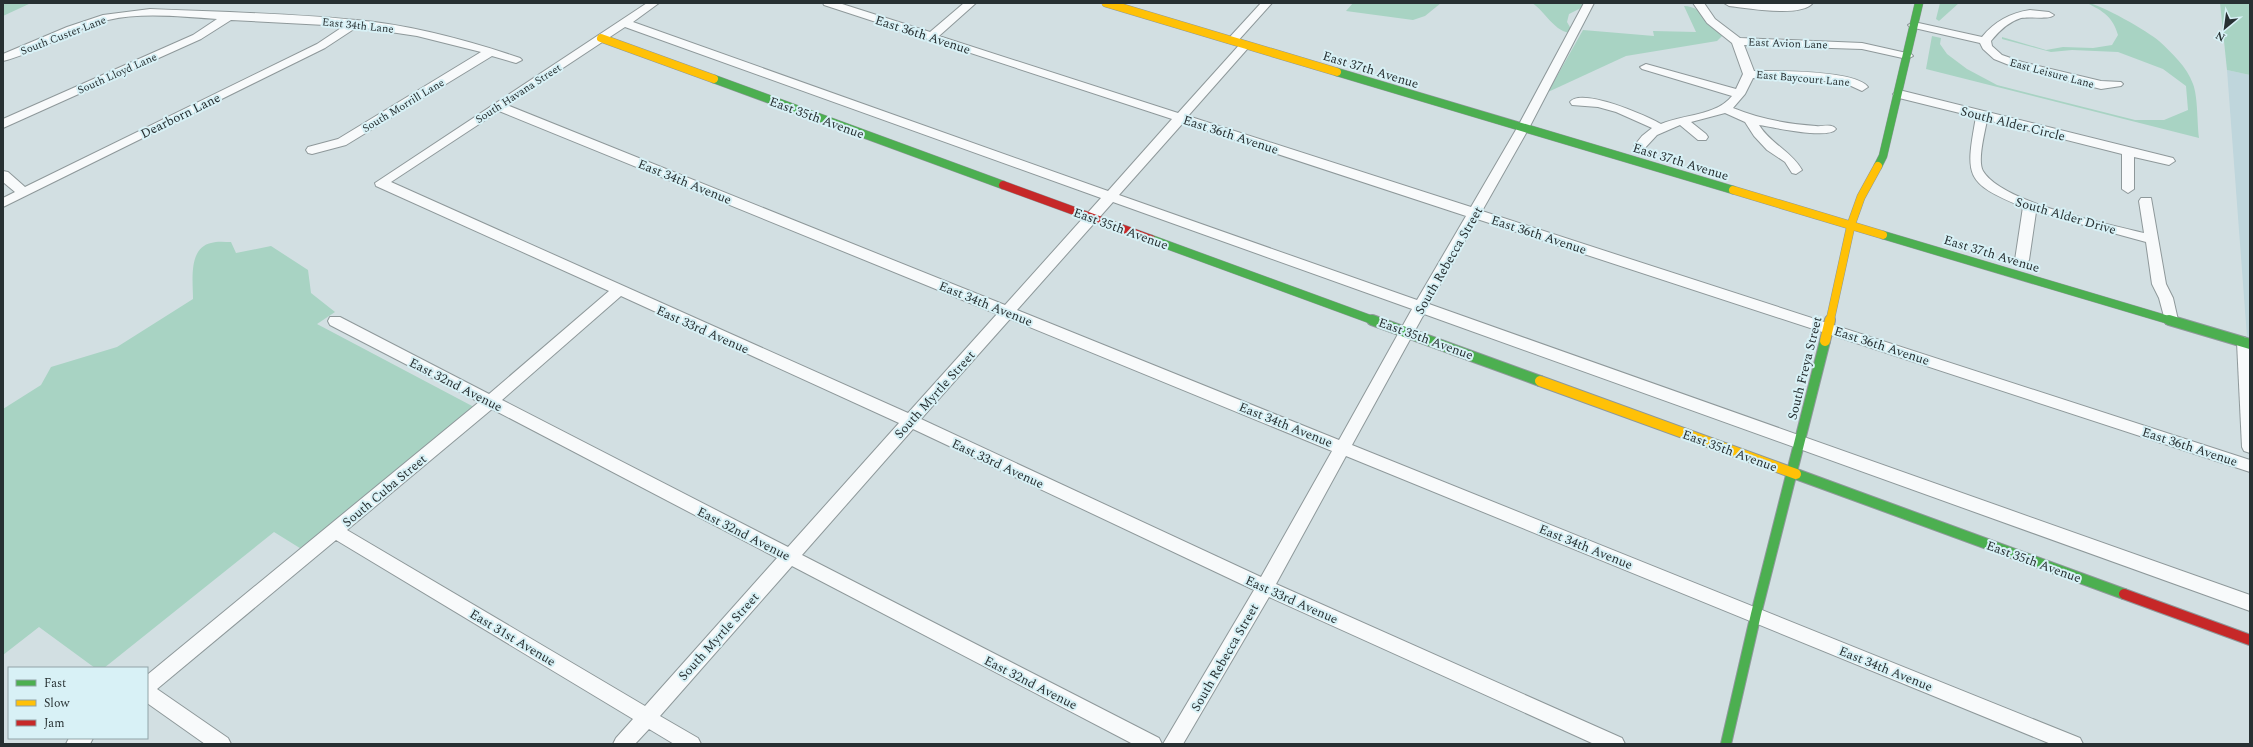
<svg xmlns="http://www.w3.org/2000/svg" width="2253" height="747" font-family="Spectral,serif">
<rect width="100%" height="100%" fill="#d2dfe2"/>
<path fill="#bfd6dc" d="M2227 70 2250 75V338L2247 337Z"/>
<g fill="#a8d3c3">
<path d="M3 3H31L3 16Z"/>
<path d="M1353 3H1441L1425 16 1413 20 1346 11Z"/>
<path d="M1532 3H1584L1581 8 1569 14 1567 22 1571 29 1569 33C1552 29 1546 12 1532 3Z"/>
<path d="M1940 3H1959L1939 21 1936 19Z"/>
<path d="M2087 3C2099 3 2149 32 2159 41 2172 53 2187 67 2193 84 2198 97 2197 123 2199 138L1926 69 1932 36 1941 38 1940 44 1947 54 1967 69 1997 85 2135 120H2164L2188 110 2186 86 2163 69 2118 52 2072 50 2051 52 2002 39V37L2046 50 2063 47 2093 48 2112 45 2118 35C2113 17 2103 11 2087 3Z"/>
<path d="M2220 3H2250V75L2227 70Z"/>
<path d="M1684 6C1703 7 1712 23 1723 35L1717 41 1626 56 1548 92 1583 30 1654 36 1653 31 1696 32Z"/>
<path d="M231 242 236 253 271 246 308 270 311 293 335 312 317 324 474 407 303 550 274 532 104 668H95L39 627 3 655V409L41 385 51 367 117 347 193 299C193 281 188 248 211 243 217 241 225 242 231 242Z"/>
</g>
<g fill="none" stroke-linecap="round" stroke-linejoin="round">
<defs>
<g id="street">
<path d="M647 3H659L633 22 1108 191 1172 119 824 5 823 3H839L930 32 964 3H976L939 36 1178 113 1241 43H1249L1251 45 1249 47 1188 116 1471 207 1517 128 1584 3H1594L1529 128 1482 211 2250 460V472L1477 219 1429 304 2250 595V611L1424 314 1352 445 2080 738 2083 744H2051L1346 456 1276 584 1622 738 1625 744H1594L1269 597 1183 744H1163L1254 590 913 429 802 555 1159 738 1162 744H1133L792 566 660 716 698 738 701 744H674L649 729 635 744H613L616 738 633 719 336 540 157 689 228 738 231 744H205L147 703V675L479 402 330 325 328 321 330 317H340L489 394 609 291 376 186 375 183ZM625 27 1101 198 1005 305 507 105ZM499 111 997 314 908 413 391 182ZM1183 123 1466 216 1417 300 1119 195ZM1113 202 1412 309 1339 440 1017 310ZM621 296 899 423 788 547 502 400ZM1010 319 1332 451 1261 577 921 419ZM492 409 777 558 645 706 347 530Z"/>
<path d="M1261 3H1272L1236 43H1228L1226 41 1228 39Z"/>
<path d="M1693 3H1704L1715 19 1740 38 1862 43 1911 54 1913 56 1907 59 1862 49 1744 45 1754 71C1775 71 1856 70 1868 87L1862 91 1849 85 1825 81 1753 78 1745 94 1733 108C1759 119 1788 124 1816 126 1822 127 1832 123 1836 129 1829 140 1772 127 1759 125 1771 144 1791 151 1802 170L1796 174 1792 173 1785 162 1767 150 1754 136 1745 122 1725 113 1691 122 1706 134 1708 137 1706 140H1698L1680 125 1657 135 1644 149 1640 150 1634 146 1642 136 1652 128 1616 112 1598 107 1572 105 1570 102C1581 87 1648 116 1661 124 1684 114 1716 116 1732 96L1642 69 1640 67 1646 64 1736 89 1743 74 1732 43 1707 23Z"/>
<path d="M1724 3H1813C1801 18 1747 8 1729 6Z"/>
<path d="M150 9C218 12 288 13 356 20 412 25 467 40 520 58L522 60 516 63 492 56 346 145 312 154 308 153 306 150 308 147 338 139 481 52 417 36 357 27 325 48 3 207V198L15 192 3 182V171L8 172 25 187 317 44 344 26 231 20 201 39 3 128V119L193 35 217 19C182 17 143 12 108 20 71 29 39 52 3 61V54L67 27 103 15Z"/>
<path d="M2030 10 2049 12 2054 15C2050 20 2030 16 2021 18 2008 22 1999 31 1991 41L1992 46 2002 55 2022 62 2101 81 2121 82 2123 84 2121 86 2101 89 2014 67 1994 59 1983 49 1980 43 1910 27 1908 25 1914 22 1982 37C1995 21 2010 13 2030 10Z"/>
<path d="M1899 90 2173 158 2175 161 2169 165 2134 157V189L2128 193 2122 189V154L1987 120C1985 132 1977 161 1983 171 2002 203 2108 224 2144 233L2139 201 2141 198H2151L2166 284 2173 298 2178 320 2176 324H2166L2159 298 2152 284 2146 242 2036 212 2029 260 2027 263H2017L2015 260 2023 207C1965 183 1965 177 1976 117L1895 97 1893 94Z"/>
<path d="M2244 337 2250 340V453L2244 451 2242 447 2237 342 2239 338Z"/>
<path d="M69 738H93L90 744H66Z"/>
</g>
<g id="fast-far1">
<path d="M1337 72 1733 190"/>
<path d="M714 79 1003 185"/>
<path d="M1878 166 1883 156 1919 3"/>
<path d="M1883 235 2172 321"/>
<path d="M1151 239 1375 321"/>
</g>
<g id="fast">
<path d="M1372 320 1540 381"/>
<path d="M2169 320 2250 344"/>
<path d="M1796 474 2124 594"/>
<path d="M1726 744 1756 614 1825 341"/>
</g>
<g id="slow-far1">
<path d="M1106 3 1337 72"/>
<path d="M601 38 714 79"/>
<path d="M1733 190 1883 235"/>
<path d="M1830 321 1851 225 1861 197 1878 166"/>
</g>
<g id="slow">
<path d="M1825 341 1830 320"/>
<path d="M1540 381 1796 474"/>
</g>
<path id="jam-far1" d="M1003 185 1151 239"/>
<path id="jam" d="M2124 594 2250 640"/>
</defs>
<use href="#street" stroke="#8e989a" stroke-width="2"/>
<use href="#fast-far1" stroke="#8e989a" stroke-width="9"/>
<use href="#fast" stroke="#8e989a" stroke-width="12"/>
<use href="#slow-far1" stroke="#8e989a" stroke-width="9"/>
<use href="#slow" stroke="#8e989a" stroke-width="12"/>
<use href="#jam-far1" stroke="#8e989a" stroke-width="9"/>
<use href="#jam" stroke="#8e989a" stroke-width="12"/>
<use href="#street" fill="#f8fafb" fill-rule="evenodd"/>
<use href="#fast-far1" stroke="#4caf50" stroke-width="8"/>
<use href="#fast" stroke="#4caf50" stroke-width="10"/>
<use href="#slow-far1" stroke="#ffc107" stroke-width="8"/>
<use href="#slow" stroke="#ffc107" stroke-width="10"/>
<use href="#jam-far1" stroke="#c62828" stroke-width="8"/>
<use href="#jam" stroke="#c62828" stroke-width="10"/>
</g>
<g text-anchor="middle" stroke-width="4" stroke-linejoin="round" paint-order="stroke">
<g font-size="11" fill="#273032" stroke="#d8f1f6">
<text transform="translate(358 25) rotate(6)" y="4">East 34th Lane</text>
<text transform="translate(63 35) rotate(-21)" y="4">South Custer Lane</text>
<text transform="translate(1788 43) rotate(2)" y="4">East Avion Lane</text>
<text transform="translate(117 73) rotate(-24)" y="4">South Lloyd Lane</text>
<text transform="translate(2052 73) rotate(15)" y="4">East Leisure Lane</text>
<text transform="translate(1803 78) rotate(5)" y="4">East Baycourt Lane</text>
<text transform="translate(518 93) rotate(-33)" y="4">South Havana Street</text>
<text transform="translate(403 105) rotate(-31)" y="4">South Morrill Lane</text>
</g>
<g font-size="13" fill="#273032" stroke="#d8f1f6">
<text transform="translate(923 34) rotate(18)" y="5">East 36th Avenue</text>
<text transform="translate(1371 69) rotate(17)" y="5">East 37th Avenue</text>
<text transform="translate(180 115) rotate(-26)" y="5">Dearborn Lane</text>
<text transform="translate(817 117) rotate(20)" y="5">East 35th Avenue</text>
<text transform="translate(2013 123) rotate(14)" y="5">South Alder Circle</text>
<text transform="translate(1231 134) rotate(18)" y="5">East 36th Avenue</text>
<text transform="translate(1681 161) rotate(17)" y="5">East 37th Avenue</text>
<text transform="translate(685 181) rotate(22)" y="5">East 34th Avenue</text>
<text transform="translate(2066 215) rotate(16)" y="5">South Alder Drive</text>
<text transform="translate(1121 228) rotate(20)" y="5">East 35th Avenue</text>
<text transform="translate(1539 234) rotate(18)" y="5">East 36th Avenue</text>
<text transform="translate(1992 253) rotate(17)" y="5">East 37th Avenue</text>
<text transform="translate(1448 260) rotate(-60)" y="5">South Rebecca Street</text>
<text transform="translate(986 303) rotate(22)" y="5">East 34th Avenue</text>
<text transform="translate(703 329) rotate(24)" y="5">East 33rd Avenue</text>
<text transform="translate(1426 338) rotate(20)" y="5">East 35th Avenue</text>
<text transform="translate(1882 345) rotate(18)" y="5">East 36th Avenue</text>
<text transform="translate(1804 368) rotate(-76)" y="5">South Freya Street</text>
<text transform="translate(456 384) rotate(27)" y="5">East 32nd Avenue</text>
<text transform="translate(934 394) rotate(-48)" y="5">South Myrtle Street</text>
<text transform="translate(1286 424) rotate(22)" y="5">East 34th Avenue</text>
<text transform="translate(2190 446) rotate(18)" y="5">East 36th Avenue</text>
<text transform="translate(1730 450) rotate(20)" y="5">East 35th Avenue</text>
<text transform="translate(998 463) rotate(25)" y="5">East 33rd Avenue</text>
<text transform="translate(384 490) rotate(-40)" y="5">South Cuba Street</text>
<text transform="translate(744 533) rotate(27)" y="5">East 32nd Avenue</text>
<text transform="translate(1586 546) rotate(22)" y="5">East 34th Avenue</text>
<text transform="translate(2034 561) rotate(20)" y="5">East 35th Avenue</text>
<text transform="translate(1292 599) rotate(24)" y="5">East 33rd Avenue</text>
<text transform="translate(718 636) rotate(-48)" y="5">South Myrtle Street</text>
<text transform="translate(513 637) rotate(31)" y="5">East 31st Avenue</text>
<text transform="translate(1224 657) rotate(-60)" y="5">South Rebecca Street</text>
<text transform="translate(1886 668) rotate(22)" y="5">East 34th Avenue</text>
<text transform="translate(1031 682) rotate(27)" y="5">East 32nd Avenue</text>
</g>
</g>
<rect width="2253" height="747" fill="none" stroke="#273032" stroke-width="8"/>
<rect x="8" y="667" width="140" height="72" fill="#d8f1f6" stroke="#91a4a8"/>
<rect x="16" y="680" width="20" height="6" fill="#4caf50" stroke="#91a4a8"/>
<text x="44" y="687" font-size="12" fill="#273032">Fast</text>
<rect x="16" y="700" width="20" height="6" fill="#ffc107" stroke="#91a4a8"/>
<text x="44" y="707" font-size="12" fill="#273032">Slow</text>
<rect x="16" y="720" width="20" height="6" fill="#c62828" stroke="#91a4a8"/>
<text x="44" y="727" font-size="12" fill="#273032">Jam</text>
<g transform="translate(2225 28) rotate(209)" stroke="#d8f1f6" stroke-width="3" paint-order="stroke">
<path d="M0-3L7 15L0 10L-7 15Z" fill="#273032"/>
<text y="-6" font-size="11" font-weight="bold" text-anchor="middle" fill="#273032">N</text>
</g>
</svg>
